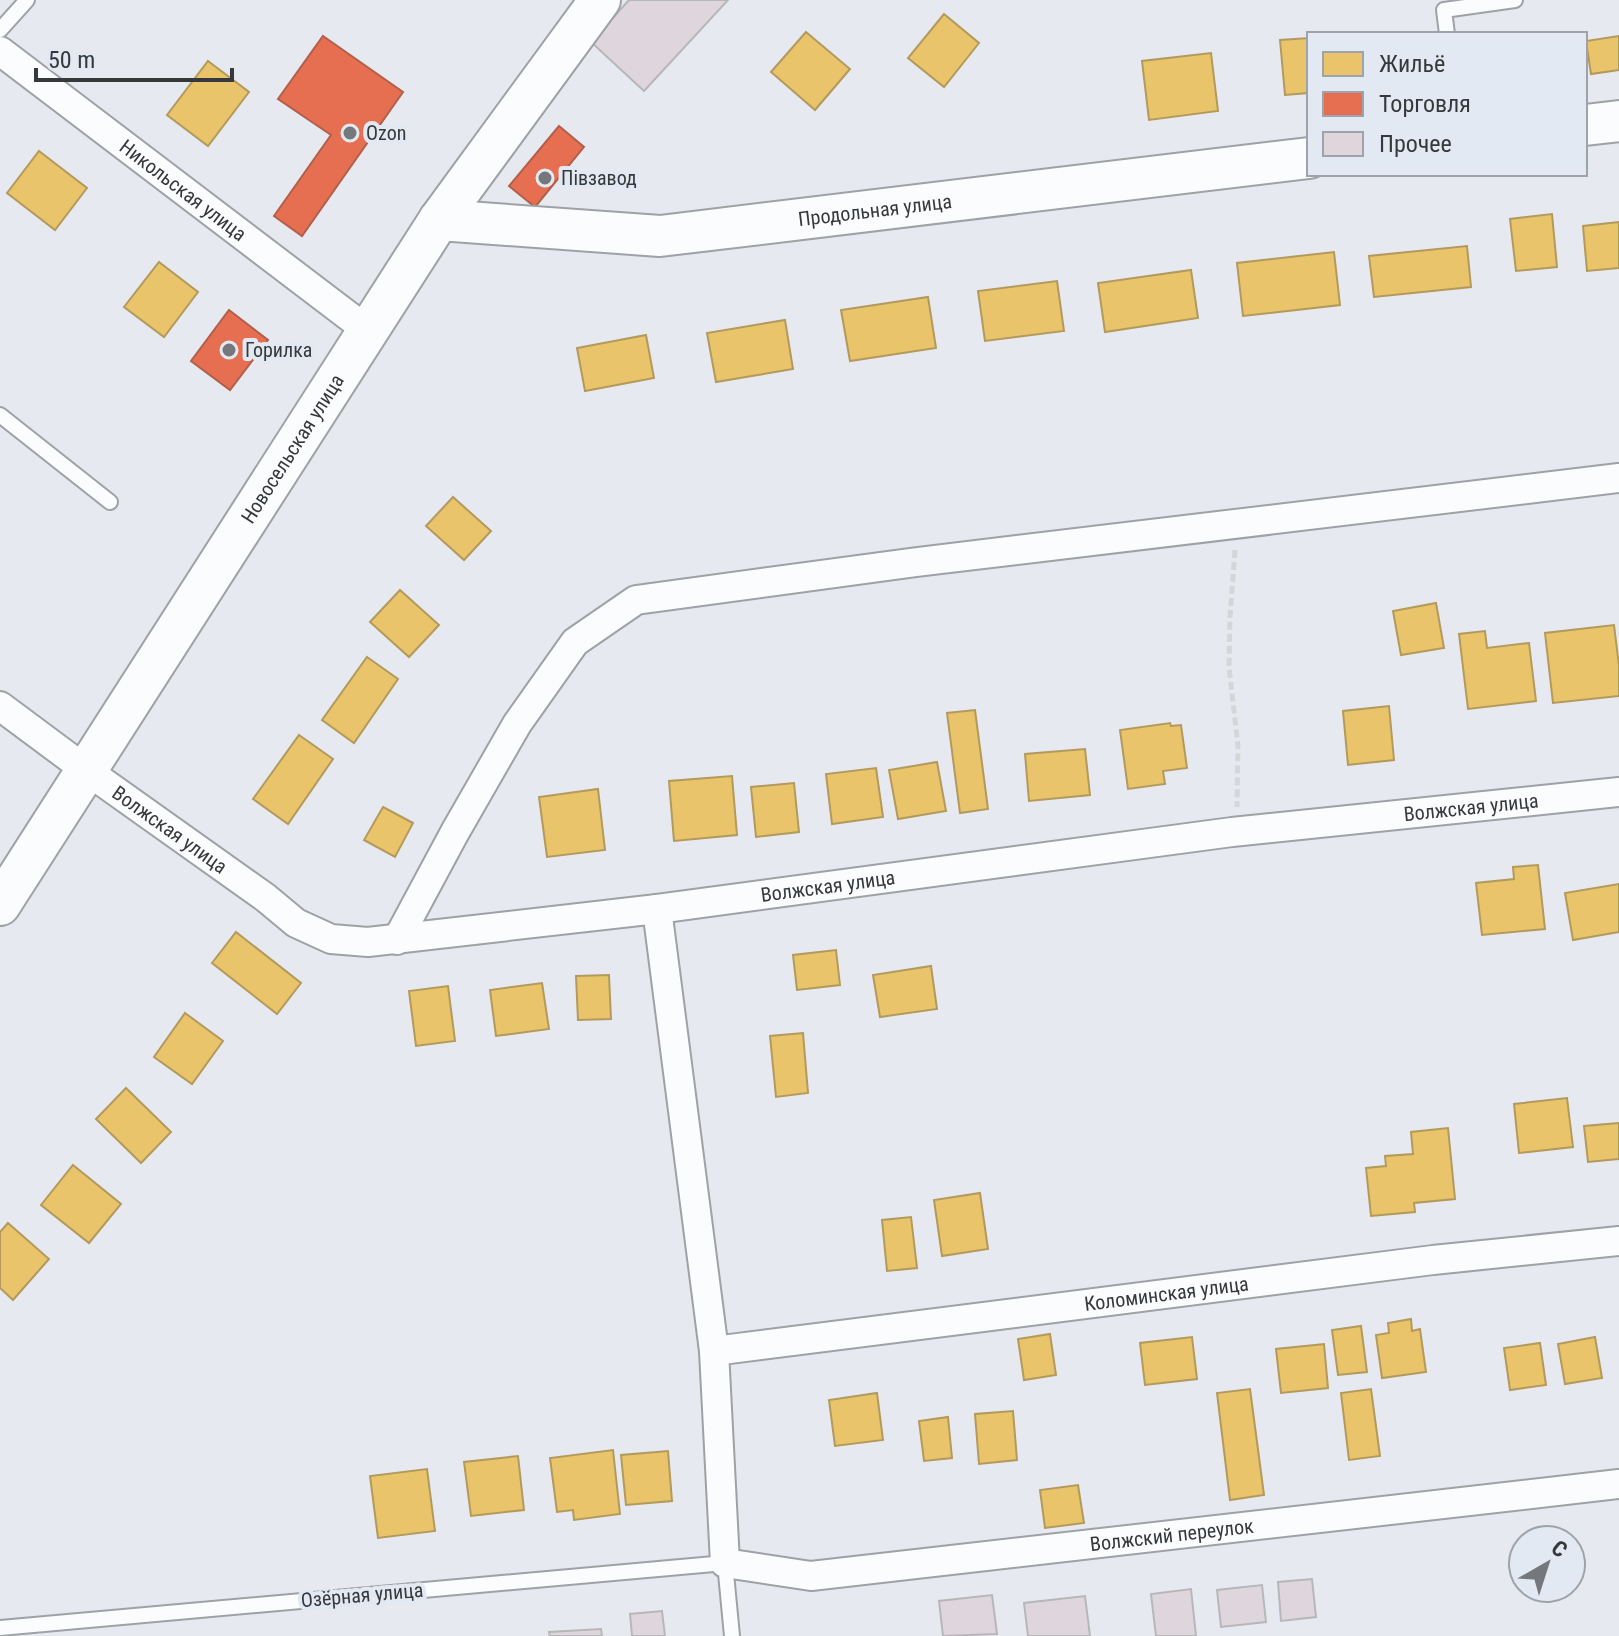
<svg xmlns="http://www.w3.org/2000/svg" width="1619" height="1636" font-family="'Roboto Condensed',sans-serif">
<rect width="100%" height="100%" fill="#e6eaf0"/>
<g fill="#e9c46a" stroke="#b39a5c" stroke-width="2">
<path d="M944 14 979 43 944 87 908 58Z"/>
<path d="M806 32 850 69 815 110 771 72Z"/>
<path d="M1619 36V70L1591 74 1586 41Z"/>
<path d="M1309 38V93L1285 95 1280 40Z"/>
<path d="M1211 53 1218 111 1149 120 1142 61Z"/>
<path d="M208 61 249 92 208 146 167 115Z"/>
<path d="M39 151 87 188 55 230 7 193Z"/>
<path d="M1552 214 1557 267 1516 271 1510 219Z"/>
<path d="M1619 222V268L1587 271 1583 226Z"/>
<path d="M1467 246 1471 287 1374 297 1369 256Z"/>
<path d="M1334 252 1340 305 1243 316 1237 263Z"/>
<path d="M159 262 198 292 164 337 124 307Z"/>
<path d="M1191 270 1198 318 1105 332 1098 283Z"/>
<path d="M1057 281 1064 331 985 341 978 291Z"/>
<path d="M928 297 936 348 850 361 841 310Z"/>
<path d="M785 320 793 369 716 382 707 333Z"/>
<path d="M646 335 654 378 585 391 577 348Z"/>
<path d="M453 497 491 531 464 560 426 526Z"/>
<path d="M400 590 439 625 409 657 370 622Z"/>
<path d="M1436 603 1444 648 1401 655 1393 611Z"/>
<path d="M1614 625 1619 666V696L1553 703 1545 633Z"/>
<path d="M1485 631 1487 648 1529 643 1536 701 1468 709 1459 634Z"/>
<path d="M367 657 398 679 354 743 322 720Z"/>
<path d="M1389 706 1394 760 1348 765 1343 711Z"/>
<path d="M975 710 988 809 960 813 947 713Z"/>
<path d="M1170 723 1171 726 1181 725 1187 768 1163 771 1165 784 1128 789 1120 730Z"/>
<path d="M299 735 333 759 288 824 253 799Z"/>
<path d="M1085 749 1090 795 1029 801 1025 754Z"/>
<path d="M937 762 946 811 898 819 889 770Z"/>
<path d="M876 768 883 817 832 824 826 774Z"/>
<path d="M732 776 737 835 674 841 669 781Z"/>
<path d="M794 783 799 832 756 837 751 787Z"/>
<path d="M598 789 605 850 547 857 539 797Z"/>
<path d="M383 807 413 823 395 857 364 840Z"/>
<path d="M1538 865 1545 929 1482 935 1476 883 1514 879 1513 867Z"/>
<path d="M1619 884V932L1573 940 1565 893Z"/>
<path d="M236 932 301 983 277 1014 212 963Z"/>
<path d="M836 950 840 985 797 990 793 955Z"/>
<path d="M931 966 937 1009 880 1017 873 975Z"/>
<path d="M609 975 611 1019 578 1020 576 976Z"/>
<path d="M542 983 549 1029 496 1036 490 990Z"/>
<path d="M448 986 455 1041 416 1046 409 991Z"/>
<path d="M185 1013 223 1041 192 1084 154 1057Z"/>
<path d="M803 1033 808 1093 776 1097 770 1036Z"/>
<path d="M126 1088 171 1132 141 1163 96 1119Z"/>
<path d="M1567 1098 1573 1147 1519 1153 1514 1104Z"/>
<path d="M1619 1123V1159L1588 1162 1584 1126Z"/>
<path d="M1448 1128 1455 1199 1414 1203 1415 1212 1371 1216 1366 1168 1386 1166 1385 1156 1413 1154 1411 1132Z"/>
<path d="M73 1165 121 1204 89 1243 41 1205Z"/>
<path d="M980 1193 988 1249 942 1256 934 1200Z"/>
<path d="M911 1217 917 1268 887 1271 882 1220Z"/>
<path d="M8 1223 49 1259 13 1300 0 1288V1232Z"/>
<path d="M1411 1319 1412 1331 1420 1329 1426 1372 1382 1378 1376 1335 1389 1333 1388 1323Z"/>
<path d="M1361 1326 1367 1372 1338 1375 1332 1330Z"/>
<path d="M1050 1334 1056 1375 1024 1380 1018 1339Z"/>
<path d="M1192 1337 1197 1379 1145 1385 1140 1343Z"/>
<path d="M1595 1337 1602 1378 1565 1384 1558 1344Z"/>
<path d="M1540 1343 1546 1385 1510 1390 1504 1348Z"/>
<path d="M1324 1344 1328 1388 1281 1393 1276 1349Z"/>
<path d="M1250 1389 1264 1495 1230 1500 1217 1393Z"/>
<path d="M1371 1389 1380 1456 1349 1460 1341 1393Z"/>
<path d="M877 1393 883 1440 835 1446 829 1400Z"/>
<path d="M1013 1411 1017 1460 979 1464 975 1414Z"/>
<path d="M948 1417 952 1458 924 1461 919 1421Z"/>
<path d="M613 1450 620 1514 574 1520 573 1510 557 1512 550 1458Z"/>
<path d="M668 1451 672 1501 626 1505 621 1455Z"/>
<path d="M518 1456 524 1510 471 1516 464 1462Z"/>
<path d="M427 1469 435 1531 378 1538 370 1476Z"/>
<path d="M1078 1485 1084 1523 1045 1528 1040 1490Z"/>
</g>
<g fill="#e76f51" stroke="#b25f4b" stroke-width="2">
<path d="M323 36 403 92 302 236 274 216 331 135 278 99Z"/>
<path d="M559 126 584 147 535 207 509 186Z"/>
<path d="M229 310 268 340 230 390 191 361Z"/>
</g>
<g fill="#dfd5dc" stroke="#b7b7ba" stroke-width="2">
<path d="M629 0H728L644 91 591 42Z"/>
<path d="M1312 1579 1316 1617 1281 1621 1278 1582Z"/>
<path d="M1262 1585 1266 1622 1221 1627 1217 1590Z"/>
<path d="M1191 1589 1196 1636H1156L1151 1594Z"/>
<path d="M992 1595 997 1634 943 1636 939 1601Z"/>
<path d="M1085 1596 1090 1636H1028L1024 1603Z"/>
<path d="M662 1611 665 1636H632L630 1614Z"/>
<path d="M601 1629 602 1636H550L549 1632Z"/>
</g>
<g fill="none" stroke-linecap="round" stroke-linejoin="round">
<defs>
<g id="lane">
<path d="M0 30 27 0"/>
<path d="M1447 34 1444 10 1515 0"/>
<path d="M0 415 110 502"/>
<path d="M0 1628 725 1563 732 1636"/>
</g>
<g id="street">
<path id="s1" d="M0 51 367 330"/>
<path id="s2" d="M0 706 86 770 266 898 296 923 331 939 368 942 657 909 1232 832 1619 792"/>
<path id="s3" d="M657 909 714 1351 725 1563 811 1576 1619 1484"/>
<path d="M397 940 455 832 517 724 575 642 636 600 917 562 1619 478"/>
<path id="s4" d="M714 1351 1433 1260 1619 1241"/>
</g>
<g id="secondary">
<path d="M1585 125 1619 121"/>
<path id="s5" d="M439 220 660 236 1309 158"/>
<path id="s6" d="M0 905 439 220 600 0"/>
</g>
</defs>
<use href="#lane" stroke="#9ea1a5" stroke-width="18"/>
<use href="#street" stroke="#9ea1a5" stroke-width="32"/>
<use href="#secondary" stroke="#9ea1a5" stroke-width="44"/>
<path stroke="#d5d6d8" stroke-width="5" stroke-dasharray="8 4" stroke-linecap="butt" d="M1235 550 1230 617 1229 667 1238 746 1237 807"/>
<use href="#lane" stroke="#fbfcfd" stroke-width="14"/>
<use href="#street" stroke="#fbfcfd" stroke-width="28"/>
<use href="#secondary" stroke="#fbfcfd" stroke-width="40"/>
</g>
<g fill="#74777b" stroke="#e3e9f3" stroke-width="3">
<circle cx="350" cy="133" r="8"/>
<circle cx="545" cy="178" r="8"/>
<circle cx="229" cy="350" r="8"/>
</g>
<g text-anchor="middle" stroke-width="8" stroke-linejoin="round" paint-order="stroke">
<g font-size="20" fill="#36393c" stroke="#e3e9f3" text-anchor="start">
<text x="366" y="140">Ozon</text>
<text x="561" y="185">Пiвзавод</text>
<text x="245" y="357">Горилка</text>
</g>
<g font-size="20" fill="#36393c" stroke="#e3e9f3">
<text dy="7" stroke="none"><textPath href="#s1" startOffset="230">Никольская улица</textPath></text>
<text dy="7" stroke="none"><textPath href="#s5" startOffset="438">Продольная улица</textPath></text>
<text dy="7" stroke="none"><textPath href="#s6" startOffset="542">Новосельская улица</textPath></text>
<text dy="7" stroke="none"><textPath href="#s2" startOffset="1554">Волжская улица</textPath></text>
<text dy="7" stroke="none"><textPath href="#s2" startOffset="210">Волжская улица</textPath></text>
<text dy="7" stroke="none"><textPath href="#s2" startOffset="906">Волжская улица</textPath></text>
<text dy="7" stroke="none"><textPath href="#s4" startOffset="456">Коломинская улица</textPath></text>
<text dy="7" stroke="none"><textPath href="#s3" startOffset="1108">Волжский переулок</textPath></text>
<text transform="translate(362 1595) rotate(-5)" y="7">Озёрная улица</text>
</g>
</g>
<rect x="1307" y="32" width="280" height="144" fill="#e3e9f3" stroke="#9ea3aa" stroke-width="2"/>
<rect x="1323" y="52" width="40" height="24" fill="#e9c46a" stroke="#9ea3aa" stroke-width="2"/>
<text x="1379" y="72" font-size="24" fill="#36393c">Жильё</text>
<rect x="1323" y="92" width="40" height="24" fill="#e76f51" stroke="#9ea3aa" stroke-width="2"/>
<text x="1379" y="112" font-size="24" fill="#36393c">Торговля</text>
<rect x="1323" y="132" width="40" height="24" fill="#dfd5dc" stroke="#9ea3aa" stroke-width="2"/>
<text x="1379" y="152" font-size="24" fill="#36393c">Прочее</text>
<g transform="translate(1547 1564) rotate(39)"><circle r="38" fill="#e3e9f3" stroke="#9ea3aa" stroke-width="2"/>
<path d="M0-6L14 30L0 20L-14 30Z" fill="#74777b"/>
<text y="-12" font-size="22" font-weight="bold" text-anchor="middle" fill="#36393c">С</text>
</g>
<path d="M36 68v12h196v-12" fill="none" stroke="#36393c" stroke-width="4"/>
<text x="48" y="68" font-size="24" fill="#36393c" stroke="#e3e9f3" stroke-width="6" paint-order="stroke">50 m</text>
</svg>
